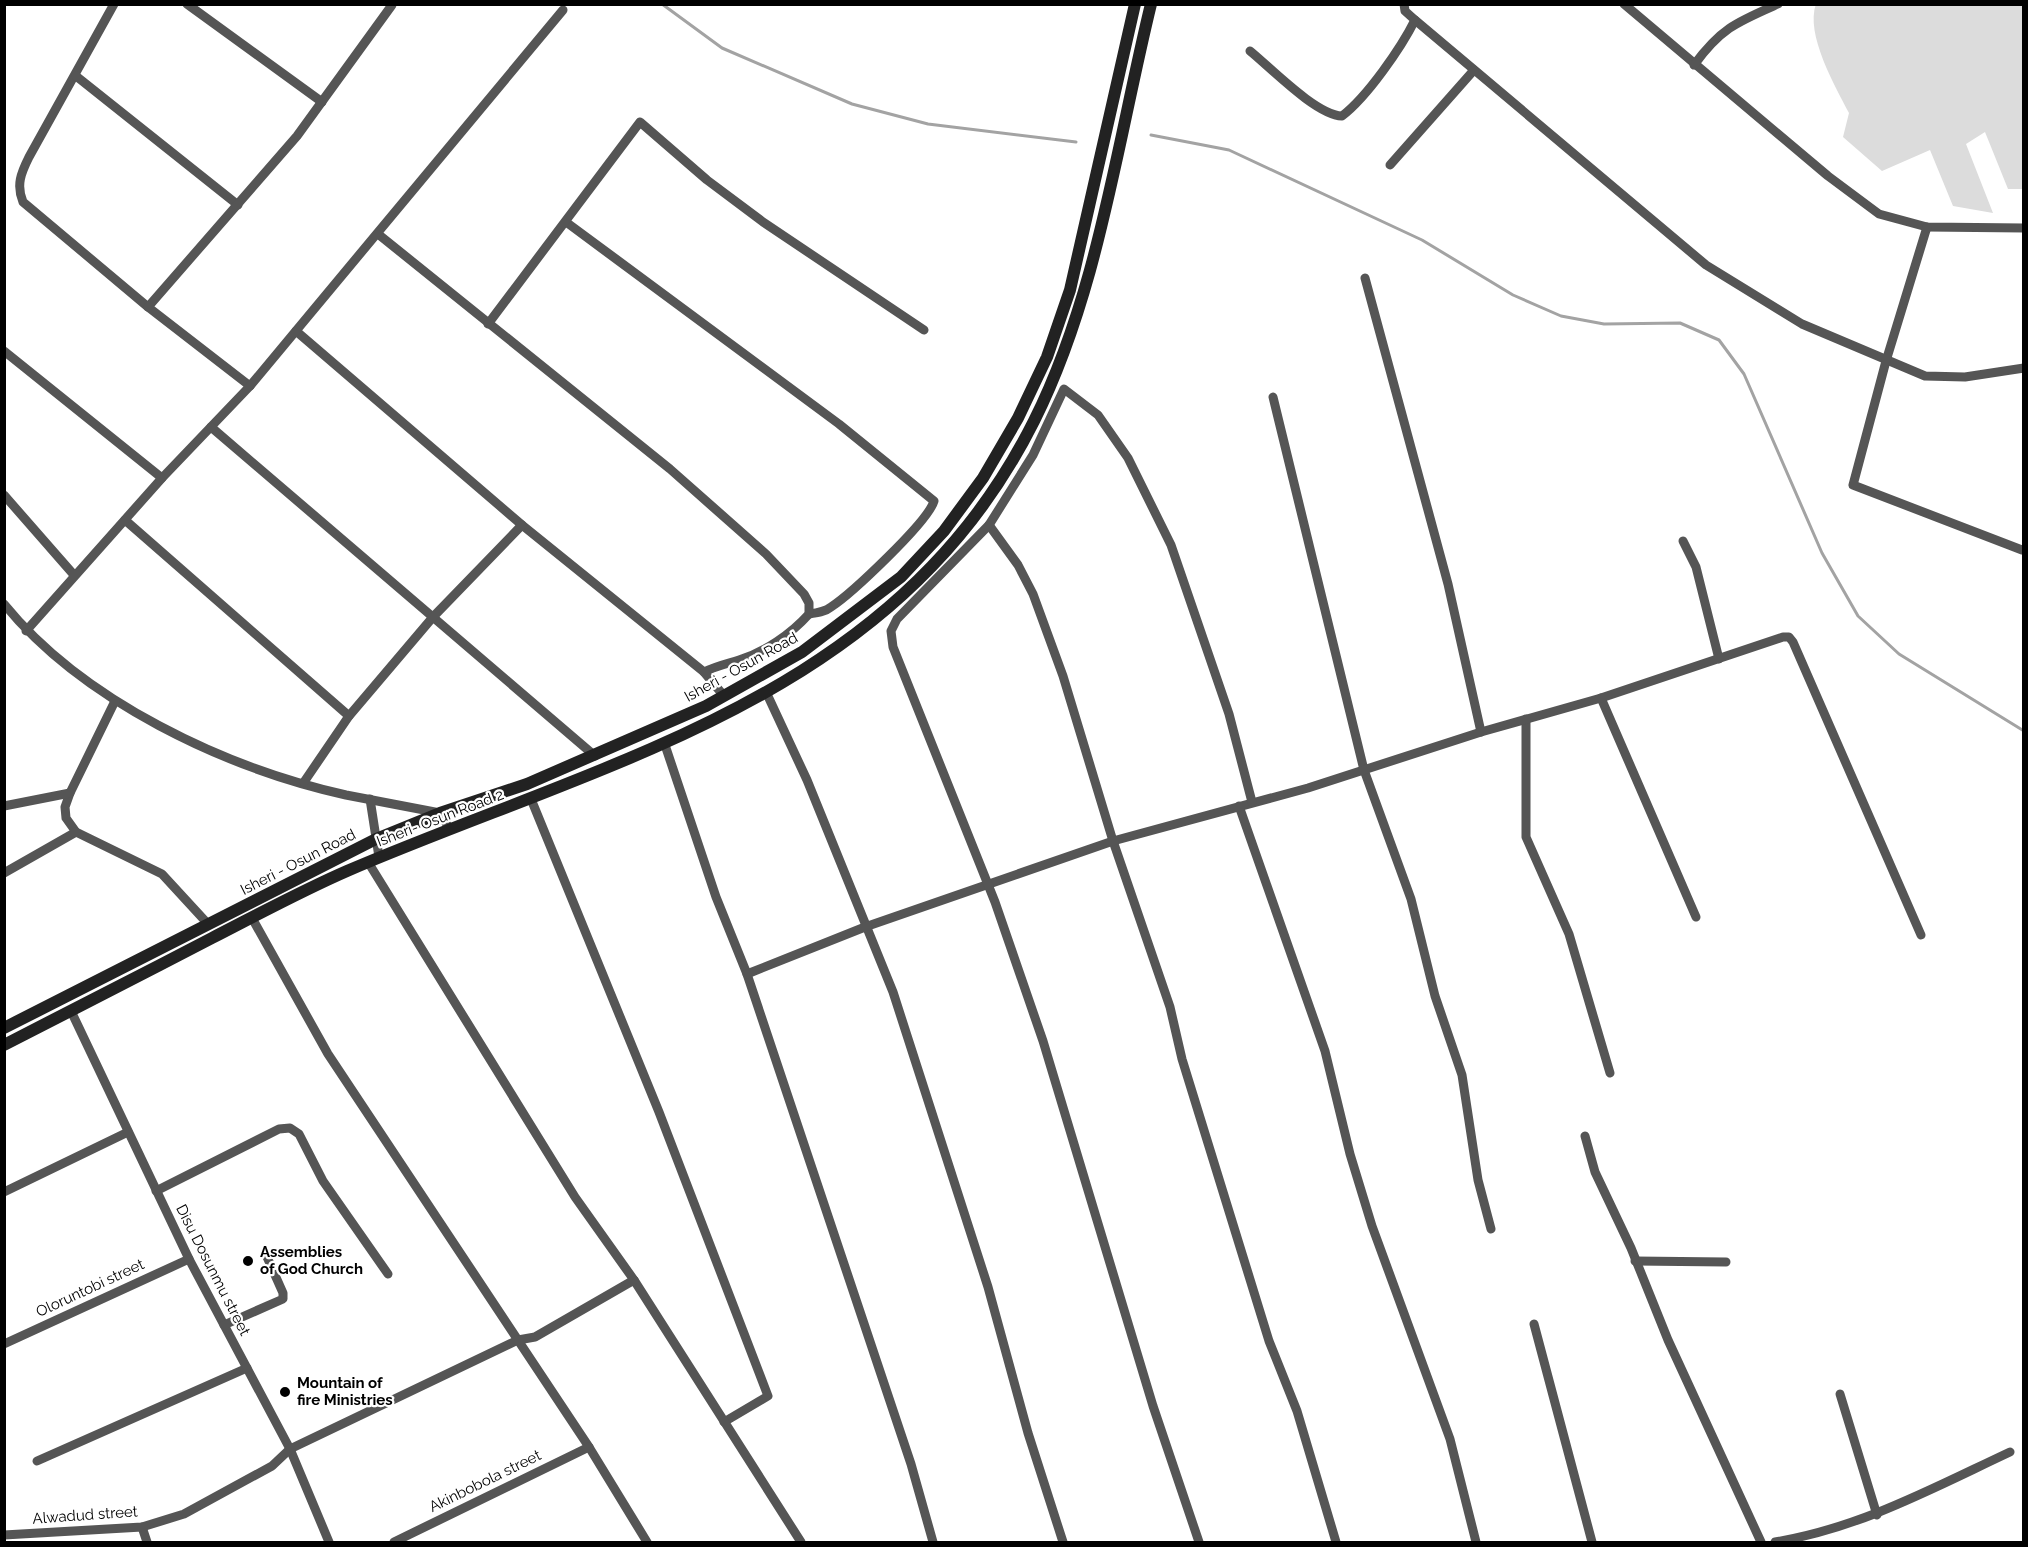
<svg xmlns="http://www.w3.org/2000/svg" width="2028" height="1547" font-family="Raleway,sans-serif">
<rect width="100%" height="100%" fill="#fff"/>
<path fill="#dcdcdc" d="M1816 4 2023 5V189H2008L1985 132 1966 144 1993 213 1953 206 1930 150 1882 171 1843 137 1849 113C1835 86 1805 34 1816 4Z"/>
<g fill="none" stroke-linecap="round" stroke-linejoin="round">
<g stroke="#a3a3a3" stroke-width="3">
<path d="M662 4 722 48 852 104 928 124 1076 142"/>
<path d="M1151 135 1229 150 1422 240 1513 295 1561 316 1604 324 1680 323 1719 340 1744 374 1822 553 1858 616 1899 654 2024 731"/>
</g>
<g stroke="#555" stroke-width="9">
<path d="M114 4 29 157C21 173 16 185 23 202L148 307 250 386"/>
<path d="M187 4 322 102"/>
<path d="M1624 4 1828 176 1879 214 1927 227 2024 228"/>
<path d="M1415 20 1706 265 1802 324 1925 376 1965 377 2024 368"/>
<path d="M1250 51C1271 68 1316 115 1342 116 1367 97 1401 48 1415 20L1405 11 1404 4"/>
<path d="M1694 65C1721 28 1737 22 1778 4"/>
<path d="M76 76 238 205"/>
<path d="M1390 165 1474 70"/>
<path d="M566 222 839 424 934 501C928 522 851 594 831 607 825 612 817 613 809 614"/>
<path d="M1927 227 1886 361 1853 485 2022 550"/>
<path d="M378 234 670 469 766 554 804 594 809 603V614C791 634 765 652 739 660 726 664 716 666 704 672"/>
<path d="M1365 278 1448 584 1481 732"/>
<path d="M148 307 297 136 392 5"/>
<path d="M488 324 640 122 707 180 763 222 924 330"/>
<path d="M296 331 522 525 704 672 724 696"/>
<path d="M4 351 162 478 250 386 563 10"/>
<path d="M1273 397 1364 770 1411 899 1435 996 1462 1075 1478 1180 1491 1229"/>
<path d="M211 427 595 756"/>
<path d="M4 495 74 575"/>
<path d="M125 520 349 716"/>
<path d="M989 525 1018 565 1033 594 1063 676 1113 841 1170 1007 1182 1059 1269 1341 1297 1411 1336 1542"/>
<path d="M1683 541 1696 567 1719 659"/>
<path d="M4 604C83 701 225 768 346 795 377 801 409 807 440 813L449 828"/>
<path d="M26 631 162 478"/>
<path d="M766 692 807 780 893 992 988 1287 1028 1433 1063 1542"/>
<path d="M1601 698 1696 917"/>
<path d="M115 701 70 793 65 807 66 818 76 832 162 874 208 924"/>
<path d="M1526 719V837L1569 934 1610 1073"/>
<path d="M665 745 716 897 747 974 911 1464 933 1542"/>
<path d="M304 782 349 716 433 617 522 525"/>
<path d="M370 799 379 857"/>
<path d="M531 799 659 1112 768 1396 724 1422"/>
<path d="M4 806 70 793"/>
<path d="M1239 806 1325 1051 1350 1154 1372 1226 1450 1439 1476 1542"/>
<path d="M368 862 575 1197 634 1280 801 1542"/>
<path d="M4 873 76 832"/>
<path d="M252 918 328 1054 589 1447 647 1542"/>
<path d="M747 974 865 927 1113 841 1308 788 1481 732 1601 698 1783 637H1789L1793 642 1921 935"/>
<path d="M71 1011 189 1259 290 1449 329 1542"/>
<path d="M1585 1136 1595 1172 1631 1248 1668 1340 1761 1542"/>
<path d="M156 1191 279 1129 290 1128 299 1134 323 1181 388 1274"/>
<path d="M4 1192 128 1132"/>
<path d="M1635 1261 1726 1262"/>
<path d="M1534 1324 1592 1542"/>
<path d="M224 1325 283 1299V1293L267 1257"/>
<path d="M4 1344 189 1259"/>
<path d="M1840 1394 1877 1515"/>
<path d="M37 1461 247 1368"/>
<path d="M142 1527 147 1542"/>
<path d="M4 1535 142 1527 184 1514 272 1466 290 1449 518 1340 535 1337 634 1280"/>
<path d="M394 1542 589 1447"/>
<path d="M1199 1542 1153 1406 1043 1041 995 902 893 647 891 631 897 619 989 525 1033 455 1064 389 1098 415 1128 458 1171 545 1229 714 1252 802"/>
<path d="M1775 1542C1860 1528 1933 1488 2010 1452"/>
</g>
<g stroke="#222" stroke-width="12">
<path d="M4 1028 376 839 440 813 527 784 706 706 802 652 901 577 944 531 983 478 1018 418 1047 357 1070 290 1135 4"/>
<path d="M4 1045C74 1009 143 974 212 938 257 915 301 891 347 871 608 759 895 699 1034 421 1098 293 1117 143 1151 4"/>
</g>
</g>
<g fill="#000" stroke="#fff" stroke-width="2">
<circle cx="248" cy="1261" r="6"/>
<circle cx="285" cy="1392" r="6"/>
</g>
<g text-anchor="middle" stroke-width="4.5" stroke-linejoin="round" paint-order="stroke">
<g font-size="15" fill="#000" stroke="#fff">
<text transform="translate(741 667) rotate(-29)" y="5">Isheri - Osun Road</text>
<text transform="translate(440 818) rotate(-21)" y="5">Isheri- Osun Road 2</text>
<text transform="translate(298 862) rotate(-27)" y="5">Isheri - Osun Road</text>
<text transform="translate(213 1270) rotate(63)" y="5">Disu Dosunmu street</text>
<text transform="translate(90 1288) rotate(-25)" y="5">Oloruntobi street</text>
<text transform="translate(485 1481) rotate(-26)" y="5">Akinbobola street</text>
<text transform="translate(85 1515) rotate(-4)" y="5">Alwadud street</text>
</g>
<g font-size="15" font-weight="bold" fill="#000" stroke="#fff" text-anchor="start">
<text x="260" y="1257">Assemblies<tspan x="260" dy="17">of God Church</tspan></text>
<text x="297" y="1388">Mountain of<tspan x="297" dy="17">fire Ministries</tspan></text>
</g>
</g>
<rect width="2028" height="1547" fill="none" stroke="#000000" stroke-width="12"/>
</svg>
